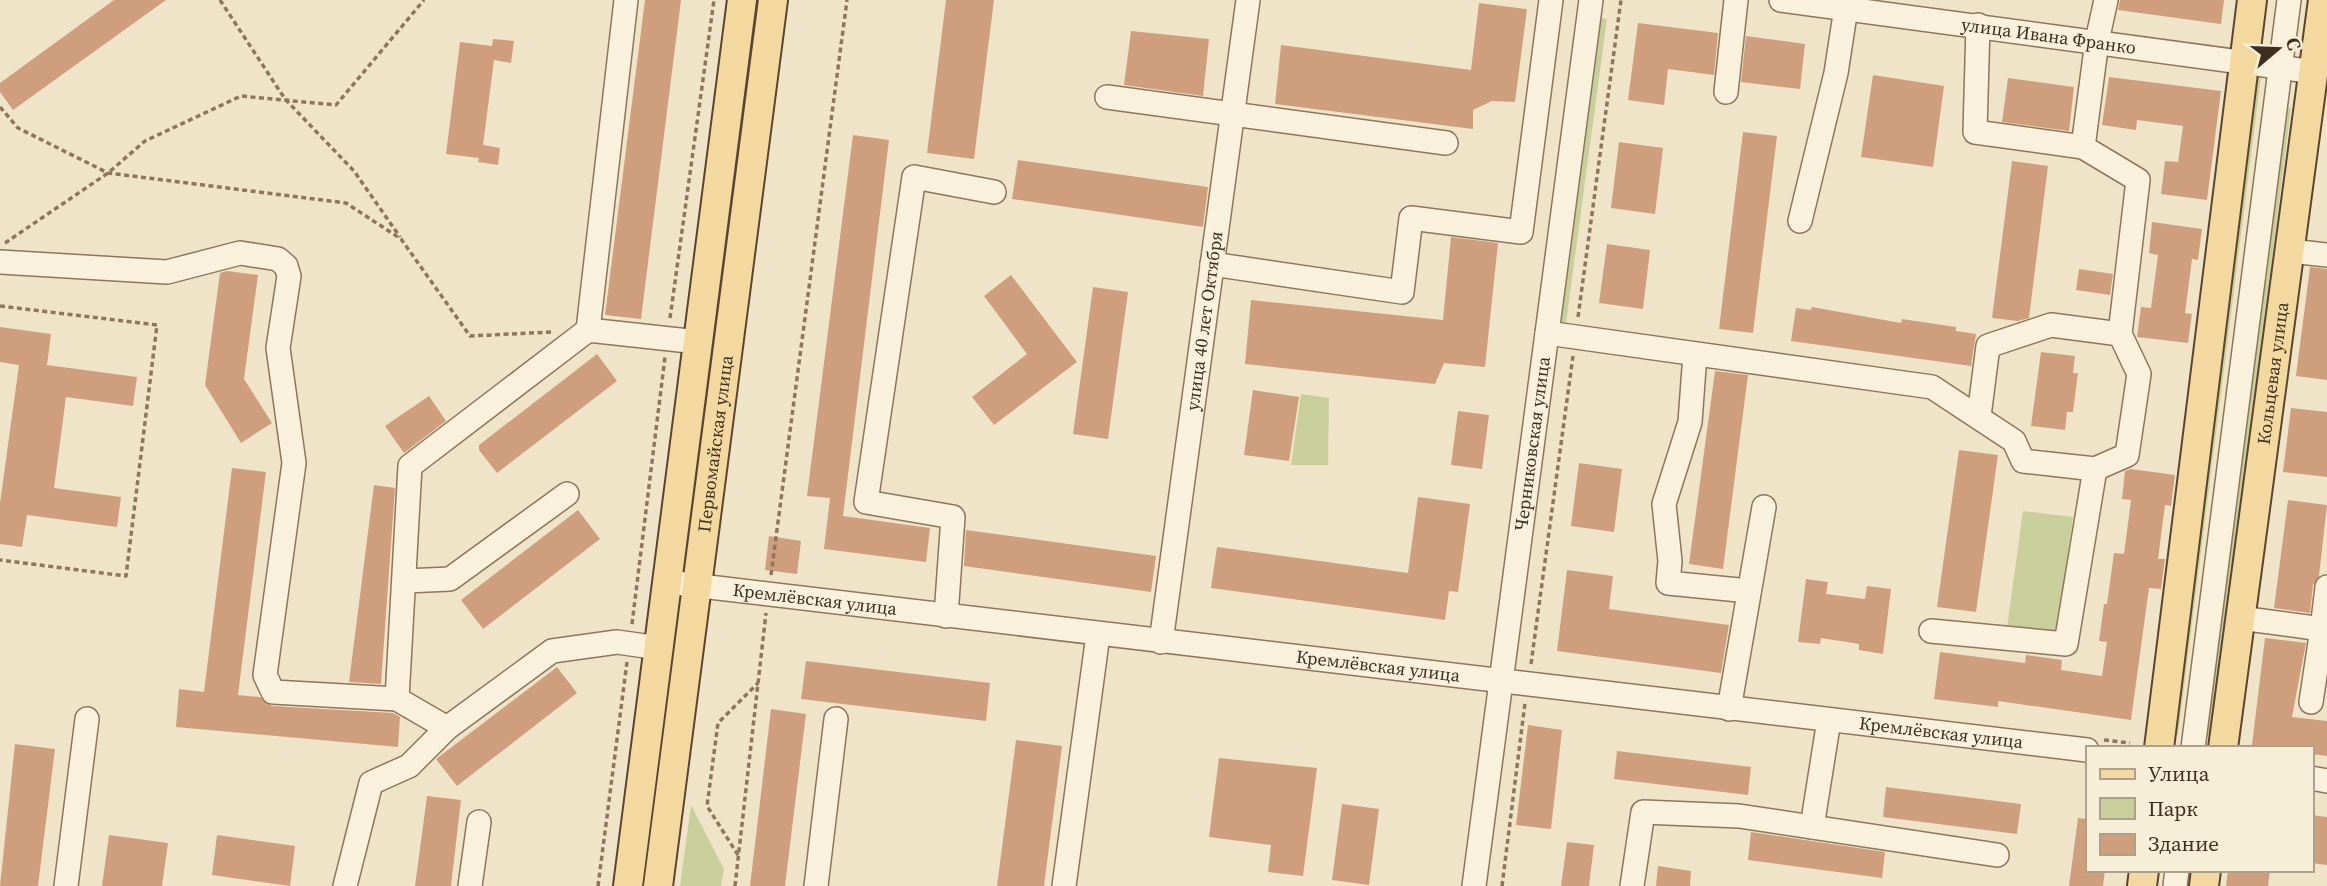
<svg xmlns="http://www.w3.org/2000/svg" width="2327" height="886" font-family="'Source Serif 4',serif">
<rect width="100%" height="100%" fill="#f0e4c8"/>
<g fill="#c9cf9b">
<path d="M1595 17 1607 19 1566 323 1554 321Z"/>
<path d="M2250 69 2261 76 2178 735 2167 733Z"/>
<path d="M2280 107 2291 108 2212 736 2201 735Z"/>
<path d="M1301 394 1329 398 1328 465H1291Z"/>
<path d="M2023 511 2073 517 2057 634 2007 628Z"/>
<path d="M691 805 724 869 721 886H680Z"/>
</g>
<g fill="#cf9f7d">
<path d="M114 0H166L13 110 0 92V83Z"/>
<path d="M645 0H681L641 319 605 315Z"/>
<path d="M946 0H994L974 159 927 153Z"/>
<path d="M2120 0H2224L2221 24 2118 10Z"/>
<path d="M1479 3 1527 9 1515 102 1492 101 1473 110V129L1275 104 1281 45 1471 70Z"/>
<path d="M1638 23 1718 33 1714 75 1668 69 1664 105 1628 100Z"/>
<path d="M1131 31 1209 39 1203 96 1124 85Z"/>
<path d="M1746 36 1805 44 1800 89 1741 82Z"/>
<path d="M493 39 514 41 511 63 494 60 483 145 500 148 498 165 478 162 479 158 446 154 460 42 492 46Z"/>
<path d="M1873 75 1944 86 1933 167 1861 157Z"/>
<path d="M2109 77 2221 91 2207 200 2161 194 2165 161 2178 162 2183 126 2137 120 2136 130 2102 125Z"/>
<path d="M2008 78 2074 87 2069 131 2002 122Z"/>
<path d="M1743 132 1777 136 1753 333 1719 329Z"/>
<path d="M853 135 889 140 843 516 930 528 926 562 824 549 830 498 807 496Z"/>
<path d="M1619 142 1663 148 1655 214 1611 208Z"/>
<path d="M1018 160 1208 187 1203 227 1012 199Z"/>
<path d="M2012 161 2048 166 2029 318 2018 321 1992 318Z"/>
<path d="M2152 222 2202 229 2198 260 2192 259 2185 313 2192 314 2188 343 2137 337 2141 307 2151 308 2158 255 2149 253Z"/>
<path d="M1451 237 1498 243 1485 367 1444 363 1435 384 1245 364 1251 300 1443 320Z"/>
<path d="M1607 244 1650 250 1643 309 1599 303Z"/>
<path d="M2310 267 2327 269V380L2296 376Z"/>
<path d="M2079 269 2113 274 2110 295 2076 290Z"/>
<path d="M227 271 258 275 244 379 272 423 241 443 205 385 220 273Z"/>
<path d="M1011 275 1077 362 994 425 972 397 1027 354 984 296Z"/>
<path d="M1093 287 1128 292 1108 439 1073 434Z"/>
<path d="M1812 307 1901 323 1902 319 1956 327V331L1976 334 1971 366 1791 341 1796 308 1811 310Z"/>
<path d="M0 327 51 334 47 365 137 377 133 406 66 397 54 488 121 497 117 527 27 515 22 547 0 544V503L19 365 0 362Z"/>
<path d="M2041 352 2075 356 2073 373H2078L2073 412H2067L2065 430 2031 426Z"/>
<path d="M597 354 617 381 497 473 479 450V445Z"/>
<path d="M1715 371 1748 375 1723 569 1689 564Z"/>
<path d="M1253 390 1299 397 1289 461 1244 455Z"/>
<path d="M429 396 446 421 404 453 385 426Z"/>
<path d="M2291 408 2327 412V477L2283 472Z"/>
<path d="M1458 411 1489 415 1482 469 1451 465Z"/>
<path d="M1959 450 1998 455 1976 612 1937 607Z"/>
<path d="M1579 463 1622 469 1614 532 1571 526Z"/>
<path d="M232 468 266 472 238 695 260 697 272 706 393 713 400 717 398 747 176 727 179 689 204 692Z"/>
<path d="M2131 469 2175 475 2171 506 2165 505 2158 559H2165L2161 589 2149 588 2131 720 1998 701V707L1934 699 1940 652 2025 663 2026 655 2062 660 2061 670 2102 676 2107 642 2099 641 2104 604H2107L2114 553 2124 554 2131 500 2122 499 2125 471Z"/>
<path d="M374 485 395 488 381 684 349 682Z"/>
<path d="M1418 497 1470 504 1458 592 1449 591 1445 620 1211 588 1217 547 1408 573Z"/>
<path d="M2288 500 2327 505 2319 576 2313 585 2310 613 2274 608Z"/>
<path d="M578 510 600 539 483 629 461 600Z"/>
<path d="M966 530 1156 556 1151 592 964 566Z"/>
<path d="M769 536 801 541 797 574 765 570Z"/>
<path d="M1567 570 1613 576 1609 609 1729 625 1721 673 1557 651Z"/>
<path d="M1806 579 1828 582 1826 594 1865 599 1867 586 1891 589 1883 654 1859 650V644L1821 638 1820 644 1798 642Z"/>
<path d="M2265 638 2306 643 2292 717 2327 721V756L2311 754V748L2252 745Z"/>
<path d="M806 661 990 683 986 721 801 699Z"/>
<path d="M557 667 577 693 457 786 436 759Z"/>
<path d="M771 709 806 714 785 886H750Z"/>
<path d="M1528 725 1562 730 1551 829 1516 825Z"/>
<path d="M1016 740 1062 746 1044 886H997Z"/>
<path d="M15 744 55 749 38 886H0Z"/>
<path d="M1617 751 1751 767 1748 795 1614 779Z"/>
<path d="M1219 758 1317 768 1303 876 1268 872 1271 845 1209 837Z"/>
<path d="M1886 787 2021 804 2017 834 1883 817Z"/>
<path d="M427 796 461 800 451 886H415Z"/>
<path d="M1342 804 1379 809 1369 885 1332 880Z"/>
<path d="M2311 815 2327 817V865L2311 863Z"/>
<path d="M2078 818 2087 819V870H2105L2103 886H2069Z"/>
<path d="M1751 832 1885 852 1882 878 1748 860Z"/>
<path d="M109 835 168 843 162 886H102Z"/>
<path d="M217 835 295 846 290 886 212 875Z"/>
<path d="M1567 842 1594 845 1589 886H1561Z"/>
<path d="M1658 866 1691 871 1690 886H1656Z"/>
<path d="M2228 870H2270L2268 886H2226Z"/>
</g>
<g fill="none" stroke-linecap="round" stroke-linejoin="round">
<defs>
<g id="minor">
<path id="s1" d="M1781 0 2314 72"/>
<path d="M1978 25 1975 132 2083 147 2138 180 2120 334"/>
<path d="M1726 92 1736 0"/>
<path d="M1107 97 1446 143"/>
<path d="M2083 147 2097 41 2106 0"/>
<path d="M1800 221 1836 73 1846 8"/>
<path d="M2291 251 2327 255"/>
<path d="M0 262 167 272 240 253 278 259 286 266 289 276 278 348 294 463 265 675 273 692 397 699"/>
<path d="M1212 264 1402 292 1411 218 1521 232 1551 0"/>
<path d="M588 330 626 0"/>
<path d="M1547 333 1932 387 2014 441 2023 461 2095 469"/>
<path d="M1695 354 1690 422 1664 504 1670 561 1668 583 1749 591"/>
<path d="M405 581 450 579 567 494"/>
<path id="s2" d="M667 582 2087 750"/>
<path d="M946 616 953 517 866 502 914 177 994 192"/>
<path d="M2240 618 2322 629 2327 587"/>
<path d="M1931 631 2066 644 2095 469 2127 455 2139 374 2120 334 2051 325 1988 346 1979 416"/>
<path id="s3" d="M1161 642 1248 0"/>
<path d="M2311 702 2322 629 2327 628"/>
<path d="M1729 709 1764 507"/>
<path d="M447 728 397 699 410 466 588 330 698 342"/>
<path d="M2193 748 2289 0"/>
<path d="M2311 778 2327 781"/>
<path d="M1812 827 1829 720"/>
<path d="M66 886 87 719"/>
<path d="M345 886 371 783 409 766 447 728 552 651 617 642 659 648"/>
<path d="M470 886 479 822"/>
<path d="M816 886 836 719"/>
<path d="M1064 886 1098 635"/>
<path id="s4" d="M1474 886 1591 0"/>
<path d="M1632 886 1643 812 1739 816 1997 855"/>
<path d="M2175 886 2177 870"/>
</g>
<g id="major">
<path d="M2159 748 2252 0"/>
<path id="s5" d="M2223 748 2323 0"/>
<path d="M628 886 742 0"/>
<path id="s6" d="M658 886 773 0"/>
<path d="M2142 886 2144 870"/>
<path d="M2204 886 2206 870"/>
</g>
</defs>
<use href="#minor" stroke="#8d765c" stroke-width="26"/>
<use href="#major" stroke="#5b4430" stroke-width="32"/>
<g stroke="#8d765c" stroke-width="3.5" stroke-dasharray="5 3.5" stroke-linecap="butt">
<path d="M220 0 285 99 354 171 400 237"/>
<path d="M0 107 18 128 108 173 346 203 401 239 470 336 551 332"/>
<path d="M5 243 108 173 145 141 241 96 336 105 424 0"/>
<path d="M0 306 157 325 126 576 0 560"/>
<path d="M1578 317 1621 0"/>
<path d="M670 318 714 0"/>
<path d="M771 575 847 0"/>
<path d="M632 624 665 357"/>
<path d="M1531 664 1573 356"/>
<path d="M2104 740 2130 743"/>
<path d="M738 855 707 806 718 723 758 683"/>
<path d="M598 886 627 662"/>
<path d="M735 886 766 613"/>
<path d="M1502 886 1525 703"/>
</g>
<use href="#minor" stroke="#faf1dc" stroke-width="23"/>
<use href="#major" stroke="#f3d9a0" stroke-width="28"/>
</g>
<g text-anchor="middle" stroke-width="5" stroke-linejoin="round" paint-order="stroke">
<g font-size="18" fill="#3d2e20" stroke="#f7eed8">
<text dy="6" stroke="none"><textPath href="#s1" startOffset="270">улица Ивана Франко</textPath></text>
<text dy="6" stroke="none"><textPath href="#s3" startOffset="324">улица 40 лет Октября</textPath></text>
<text dy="6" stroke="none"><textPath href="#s5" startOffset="378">Кольцевая улица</textPath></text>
<text dy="6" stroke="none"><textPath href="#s6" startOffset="446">Первомайская улица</textPath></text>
<text dy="6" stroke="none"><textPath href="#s4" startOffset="446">Черниковская улица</textPath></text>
<text dy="6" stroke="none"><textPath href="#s2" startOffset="149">Кремлёвская улица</textPath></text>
<text dy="6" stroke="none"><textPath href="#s2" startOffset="716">Кремлёвская улица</textPath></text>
<text dy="6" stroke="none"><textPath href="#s2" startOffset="1283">Кремлёвская улица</textPath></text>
</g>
</g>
<rect x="2086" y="746" width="228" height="126" fill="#f7eed8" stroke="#ada18e" stroke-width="2"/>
<rect x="2100" y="769" width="35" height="10" fill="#f3d9a0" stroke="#ada18e" stroke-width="2"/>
<text x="2148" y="781" font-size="21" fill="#3d2e20">Улица</text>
<rect x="2100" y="798" width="35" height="21" fill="#c9cf9b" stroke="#ada18e" stroke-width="2"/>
<text x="2148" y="816" font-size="21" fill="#3d2e20">Парк</text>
<rect x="2100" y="834" width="35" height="21" fill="#cf9f7d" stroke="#ada18e" stroke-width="2"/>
<text x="2148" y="851" font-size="21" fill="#3d2e20">Здание</text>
<g transform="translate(2278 49) rotate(71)" stroke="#f7eed8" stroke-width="5" paint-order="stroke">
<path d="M0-5L12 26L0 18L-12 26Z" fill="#3d2e20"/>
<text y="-10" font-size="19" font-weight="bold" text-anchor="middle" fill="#3d2e20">С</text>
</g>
</svg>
